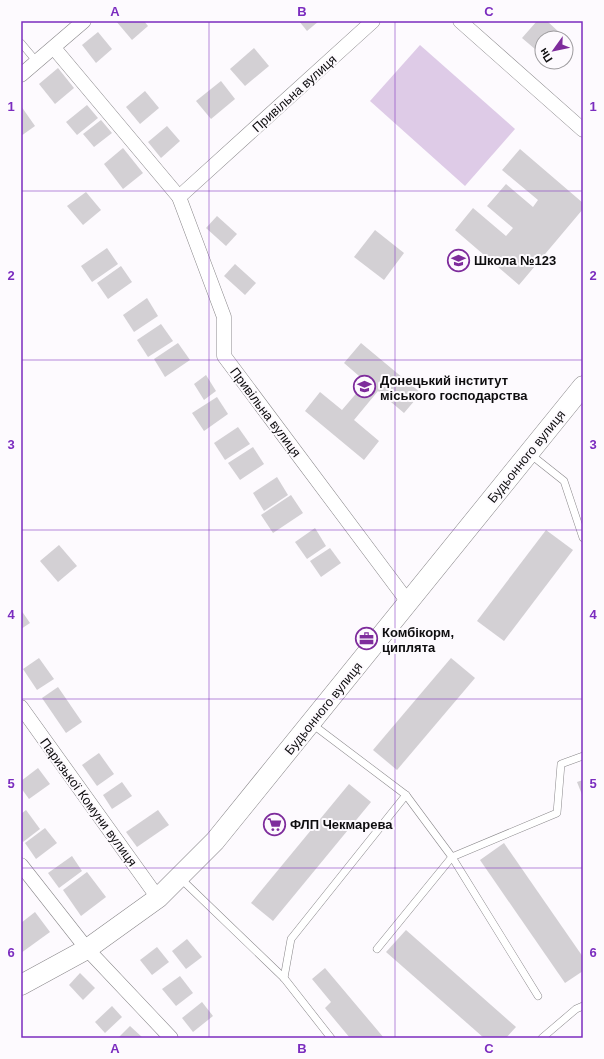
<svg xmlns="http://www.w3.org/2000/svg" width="604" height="1059" font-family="Helvetica,sans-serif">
<rect width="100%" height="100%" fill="#fdfafe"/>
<path fill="#decbe7" d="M420 45 515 129 465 186 370 101Z"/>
<g fill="#d3d0d4">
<path d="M116 21H144L148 26 132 40Z"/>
<path d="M299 21H319L307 31Z"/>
<path d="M537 21H547L561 34 557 38H542V55L522 38Z"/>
<path d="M98 32 112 49 96 63 82 45Z"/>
<path d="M254 48 269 66 245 86 230 69Z"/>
<path d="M58 68 74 88 55 104 39 84Z"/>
<path d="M221 81 235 99 211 119 196 101Z"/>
<path d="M145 91 159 108 140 124 126 107Z"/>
<path d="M87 105 98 118 77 135 66 122Z"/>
<path d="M21 106 35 126 21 136Z"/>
<path d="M101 120 112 133 94 147 83 134Z"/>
<path d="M167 126 180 141 161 158 148 142Z"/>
<path d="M123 148 143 173 123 189 104 164Z"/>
<path d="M520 149 583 203V209L519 285 455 230 473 208 506 236 513 228 487 206 506 184 533 207 538 200 502 170Z"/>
<path d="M86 192 101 210 83 225 67 206Z"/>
<path d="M217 216 237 234 226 246 206 228Z"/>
<path d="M375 230 404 253 384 280 354 257Z"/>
<path d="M107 248 118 264 92 282 81 266Z"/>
<path d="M235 264 256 283 245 295 224 276Z"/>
<path d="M121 266 132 282 108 299 97 283Z"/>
<path d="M147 298 158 316 134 332 123 315Z"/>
<path d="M161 324 173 341 148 357 137 340Z"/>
<path d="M178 343 190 360 165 377 154 359Z"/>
<path d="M361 343 421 393 404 413 378 391 354 420 379 441 364 460 305 411 320 392 342 410 366 382 344 363Z"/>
<path d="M206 375 216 391 204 400 194 384Z"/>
<path d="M217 397 228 414 204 431 192 413Z"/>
<path d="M238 427 250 444 225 460 214 443Z"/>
<path d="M253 447 264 464 240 480 228 463Z"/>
<path d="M277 477 288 495 264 511 253 493Z"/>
<path d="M291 495 303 513 273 533 261 515Z"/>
<path d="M315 528 326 546 307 559 295 542Z"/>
<path d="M546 530 573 550 504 641 477 621Z"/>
<path d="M59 545 77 566 58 582 40 561Z"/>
<path d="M330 548 341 563 321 577 310 561Z"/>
<path d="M21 610 30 623 21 629Z"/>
<path d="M39 658 54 679 37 690 23 669Z"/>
<path d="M451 658 475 678 397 770 373 750Z"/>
<path d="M58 687 82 722 66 733 42 698Z"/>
<path d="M99 753 114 774 97 786 82 765Z"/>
<path d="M38 768 50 784 29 799 21 788V781Z"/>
<path d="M583 780V797L577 782Z"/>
<path d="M122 782 132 796 112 809 103 795Z"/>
<path d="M349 784 371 802 273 921 251 903Z"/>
<path d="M26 810 40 829 23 842 21 839V814Z"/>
<path d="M158 810 169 825 137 847 126 832Z"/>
<path d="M45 828 57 843 36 859 25 843Z"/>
<path d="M504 843 583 957V971L565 983 480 860Z"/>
<path d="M72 856 82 871 59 888 48 873Z"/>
<path d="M87 872 106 897 81 916 63 890Z"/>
<path d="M35 912 50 932 21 953V923Z"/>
<path d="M406 930 516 1027 506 1038H484L386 952Z"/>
<path d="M187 939 202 957 186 969 172 951Z"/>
<path d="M157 947 169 962 152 975 140 960Z"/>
<path d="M325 968 384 1038H350L325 1008 331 1002 312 979Z"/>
<path d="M80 973 95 988 83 1000 69 985Z"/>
<path d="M180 976 193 993 176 1006 162 989Z"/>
<path d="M202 1002 213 1016 193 1032 182 1018Z"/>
<path d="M112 1006 122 1017 105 1033 95 1022Z"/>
<path d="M130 1026 143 1038H118Z"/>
</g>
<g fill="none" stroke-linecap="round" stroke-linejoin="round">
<defs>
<g id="lane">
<path d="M21 43 37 62"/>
<path d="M530 454 564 481 583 538"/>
<path d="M312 724 406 795"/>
<path d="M179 877 284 978 331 1038"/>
<path d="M377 949 452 857 557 813 561 764 583 756"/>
<path d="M284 978 291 939 406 795 452 857 538 996"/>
<path d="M542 1038 576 1009 583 1006"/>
</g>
<g id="street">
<path d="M373 21 179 197 224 317V356L408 602"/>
<path d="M460 21 583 130"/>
<path d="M54 48 179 197"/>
<path d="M21 75 84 21"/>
<path d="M21 707 158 898"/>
<path d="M21 865 87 949 171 1038"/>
</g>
<path id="secondary" d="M21 985 87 949 158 898 215 841 583 386"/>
</defs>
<use href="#lane" stroke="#89878a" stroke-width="8"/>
<use href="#street" stroke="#89878a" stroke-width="15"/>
<use href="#secondary" stroke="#89878a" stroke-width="21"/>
<use href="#lane" stroke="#fff" stroke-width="7"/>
<use href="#street" stroke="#fff" stroke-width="14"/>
<use href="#secondary" stroke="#fff" stroke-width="20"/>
</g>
<path fill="none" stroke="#7b2cbf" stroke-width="1" stroke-opacity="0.55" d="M209 21V1038M395 21V1038M21 191H583M21 360H583M21 530H583M21 699H583M21 868H583"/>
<defs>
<symbol id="school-ring" viewBox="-11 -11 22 22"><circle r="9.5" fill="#fdfafe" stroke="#7e2c9c" stroke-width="1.5"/><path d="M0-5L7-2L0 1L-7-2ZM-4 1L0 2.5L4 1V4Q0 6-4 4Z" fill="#7e2c9c"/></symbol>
<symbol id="university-ring" viewBox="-11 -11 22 22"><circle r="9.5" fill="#fdfafe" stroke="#7e2c9c" stroke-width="1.5"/><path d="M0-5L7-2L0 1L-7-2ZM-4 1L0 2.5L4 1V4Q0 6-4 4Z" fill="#7e2c9c"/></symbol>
<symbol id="office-ring" viewBox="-11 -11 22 22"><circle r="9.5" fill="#fdfafe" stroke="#7e2c9c" stroke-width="1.5"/><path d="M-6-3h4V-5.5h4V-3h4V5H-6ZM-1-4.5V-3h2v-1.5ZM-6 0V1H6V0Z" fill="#7e2c9c"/></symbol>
<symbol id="supermarket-ring" viewBox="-11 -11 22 22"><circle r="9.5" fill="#fdfafe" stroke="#7e2c9c" stroke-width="1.5"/><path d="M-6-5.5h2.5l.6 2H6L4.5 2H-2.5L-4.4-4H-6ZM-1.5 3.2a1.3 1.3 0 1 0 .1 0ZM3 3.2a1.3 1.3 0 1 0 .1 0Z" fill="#7e2c9c"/></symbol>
</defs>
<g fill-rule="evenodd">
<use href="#school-ring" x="446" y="248" width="25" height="25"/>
<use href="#university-ring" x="352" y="374" width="25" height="25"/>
<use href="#office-ring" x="354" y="626" width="25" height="25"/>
<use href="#supermarket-ring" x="262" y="812" width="25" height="25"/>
</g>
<g text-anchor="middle" stroke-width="4" stroke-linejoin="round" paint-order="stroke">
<g font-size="13" fill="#0e0d0f" stroke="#fdfafe">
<text transform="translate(294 93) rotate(-42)" y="5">Привільна вулиця</text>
<text transform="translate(266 412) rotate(53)" y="5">Привільна вулиця</text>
<text transform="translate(526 456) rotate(-51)" y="5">Будьонного вулиця</text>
<text transform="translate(323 708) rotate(-51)" y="5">Будьонного вулиця</text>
<text transform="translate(89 802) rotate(54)" y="5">Паризької Комуни вулиця</text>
</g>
<g font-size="13" font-weight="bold" fill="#0e0d0f" stroke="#fdfafe" text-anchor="start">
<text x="474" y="265">Школа №123</text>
<text x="380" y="385">Донецький інститут<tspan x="380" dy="15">міського господарства</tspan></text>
<text x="382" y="637">Комбікорм,<tspan x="382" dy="15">циплята</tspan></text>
<text x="290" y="829">ФЛП Чекмарева</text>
</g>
</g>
<rect width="604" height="1059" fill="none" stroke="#fdfafe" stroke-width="44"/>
<g transform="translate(554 50) rotate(237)"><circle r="19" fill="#fdfafe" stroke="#9d9b9e"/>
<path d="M0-3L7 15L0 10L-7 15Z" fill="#7e2c9c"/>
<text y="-6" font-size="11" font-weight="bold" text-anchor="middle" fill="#0e0d0f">Пн</text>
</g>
<rect x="22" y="22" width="560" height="1015" fill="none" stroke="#7b2cbf" stroke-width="1.5"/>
<g font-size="13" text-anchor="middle" font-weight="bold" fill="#7b2cbf">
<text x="115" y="16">A</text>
<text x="302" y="16">B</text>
<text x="489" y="16">C</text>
<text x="11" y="111">1</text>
<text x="593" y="111">1</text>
<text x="11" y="280">2</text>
<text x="593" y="280">2</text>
<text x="11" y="449">3</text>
<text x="593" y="449">3</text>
<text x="11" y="619">4</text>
<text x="593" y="619">4</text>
<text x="11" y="788">5</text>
<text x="593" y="788">5</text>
<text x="11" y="957">6</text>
<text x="593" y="957">6</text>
<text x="115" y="1053">A</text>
<text x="302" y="1053">B</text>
<text x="489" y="1053">C</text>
</g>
</svg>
